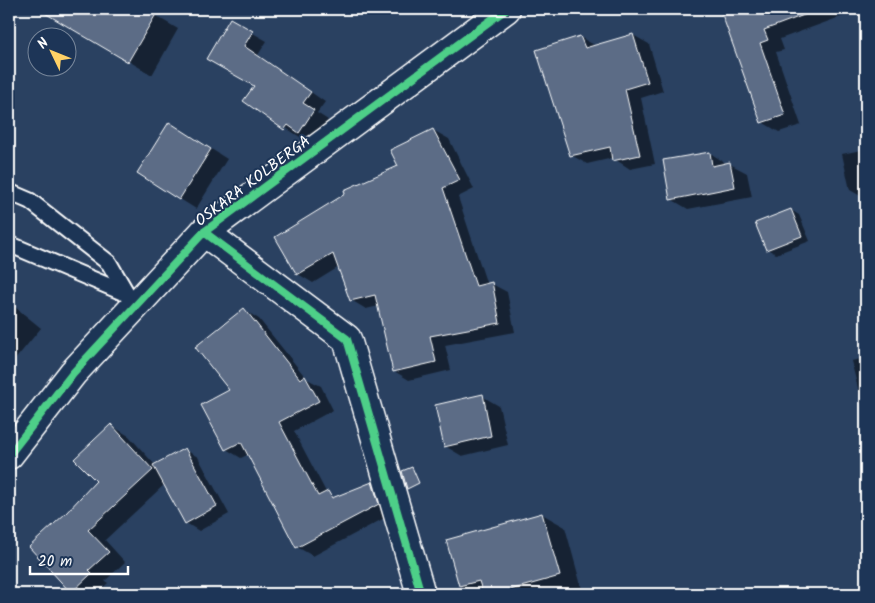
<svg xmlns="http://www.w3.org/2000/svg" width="875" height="603" font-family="Kalam,sans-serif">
<rect width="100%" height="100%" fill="#2a4161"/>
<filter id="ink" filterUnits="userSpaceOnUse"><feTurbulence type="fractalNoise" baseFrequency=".02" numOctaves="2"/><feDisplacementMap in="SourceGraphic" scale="10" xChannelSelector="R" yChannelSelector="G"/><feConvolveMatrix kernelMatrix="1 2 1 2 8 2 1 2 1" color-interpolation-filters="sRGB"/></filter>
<g filter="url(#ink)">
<g fill="#0007">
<path d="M41 9H144L178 29 152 75Z"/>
<path d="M721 9H862L780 39 784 50 776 52 801 125 779 132 762 122Z"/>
<path d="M230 20 267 41 258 55 325 102 317 113 328 120 314 140 303 134 300 137 244 101 255 85Z"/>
<path d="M633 35 649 44 663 91 641 98 655 164 630 169 613 158 587 164 571 155 580 37 596 46Z"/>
<path d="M433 130 449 139 474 189 458 197 487 285 492 284 507 292 515 332 445 345 451 370 409 380 394 371 379 306 366 309 351 300 339 267 313 283 298 274Z"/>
<path d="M186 133 227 159 196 209 180 199Z"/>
<path d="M866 149V198H864L850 190 842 154Z"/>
<path d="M710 153 727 164H730L747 173 752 197 688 209 671 199Z"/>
<path d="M791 210 799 215 810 241 776 254 767 249Z"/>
<path d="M9 302 41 328 9 367Z"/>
<path d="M244 310 259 319 307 379 321 386 333 410 294 431 327 494 336 498 372 484 388 493 394 513 313 556 297 547 249 454 241 458 226 449 231 391Z"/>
<path d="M866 358V419L851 361Z"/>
<path d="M482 396 499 406 508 445 462 456 445 446Z"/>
<path d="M112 426 129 436 155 465 185 450 198 457 229 514 199 531 186 523 165 484 105 540 125 562 105 581 108 583 96 594H76L72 592 67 514 98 481Z"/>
<path d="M542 514 565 527 582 589 564 594H475L460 586 448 541Z"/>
</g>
<g fill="#5b6c86" stroke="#fff">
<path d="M38 9H159L128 62Z"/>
<path d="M720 9H812V12L764 30 768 40 760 43 785 115 761 123Z"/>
<path d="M230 18 253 31 244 46 311 92 303 103 314 110 299 133 288 125 284 130 243 101 254 86 206 59Z"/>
<path d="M633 34 648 82 625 89 640 155 612 161 610 147 570 156 536 50 580 36 585 48Z"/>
<path d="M169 122 211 149 179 200 137 173Z"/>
<path d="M433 129 460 180 443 188 476 286 492 282 500 323 430 336 436 362 393 372 375 295 350 301 333 254 297 275 275 237 345 194 344 190 398 166 390 150Z"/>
<path d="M710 152 712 166 730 162 735 187 670 200 663 160Z"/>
<path d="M791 209 802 236 766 250 755 223Z"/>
<path d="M244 308 300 379 305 376 319 401 279 422 318 496 328 491 332 498 372 482 379 504 296 548 241 442 225 450 201 405 229 390 195 347Z"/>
<path d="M483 394 491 436 444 447 435 405Z"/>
<path d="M111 424 153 470 88 530 109 552 89 570 92 573 71 593 29 547 66 513 96 481 74 459Z"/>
<path d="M185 448 217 506 185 524 153 465Z"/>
<path d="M412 467 419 483 407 489 402 471Z"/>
<path d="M542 513 560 576 496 594H483L479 581 459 586 446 540Z"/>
</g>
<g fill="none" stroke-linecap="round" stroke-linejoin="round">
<defs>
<g id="lane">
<path d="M9 192 30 201 109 263 127 294 138 304"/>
<path d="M9 244 127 294"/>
</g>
<g id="street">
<path d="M204 232 347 339 421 594"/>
<path d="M9 455 73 373 204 232 506 9"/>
</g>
</defs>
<use href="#lane" stroke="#fff" stroke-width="19"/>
<use href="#street" stroke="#fff" stroke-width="31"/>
<use href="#lane" stroke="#1d3557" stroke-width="15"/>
<use href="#street" stroke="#1d3557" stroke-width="28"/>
<defs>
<g id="cycleway">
<path d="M204 232 347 339 421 594"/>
<path d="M9 455 73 373 204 232 506 9"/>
</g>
</defs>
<use href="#cycleway" stroke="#1d3557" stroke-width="11"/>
<use href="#cycleway" stroke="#4dcf88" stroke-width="8"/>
</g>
</g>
<g text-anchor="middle" stroke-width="4" stroke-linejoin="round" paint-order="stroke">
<g font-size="16" fill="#fff" stroke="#1d3557">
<text transform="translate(252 180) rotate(-37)" y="6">OSKARA KOLBERGA</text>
</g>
</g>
<rect width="875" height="603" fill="none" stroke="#1d3557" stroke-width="30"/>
<rect x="15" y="15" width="845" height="573" fill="none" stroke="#fff" stroke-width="2" filter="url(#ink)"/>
<g transform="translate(52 52) rotate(313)"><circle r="24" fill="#1d3557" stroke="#77869a"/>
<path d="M0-4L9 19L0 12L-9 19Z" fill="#ffd166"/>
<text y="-8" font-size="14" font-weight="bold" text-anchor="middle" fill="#ffffff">N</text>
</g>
<path d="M30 566v8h98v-8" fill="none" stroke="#ffffff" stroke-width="2.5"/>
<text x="38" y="566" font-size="15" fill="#ffffff" stroke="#1d3557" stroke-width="4" paint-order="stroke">20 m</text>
</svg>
